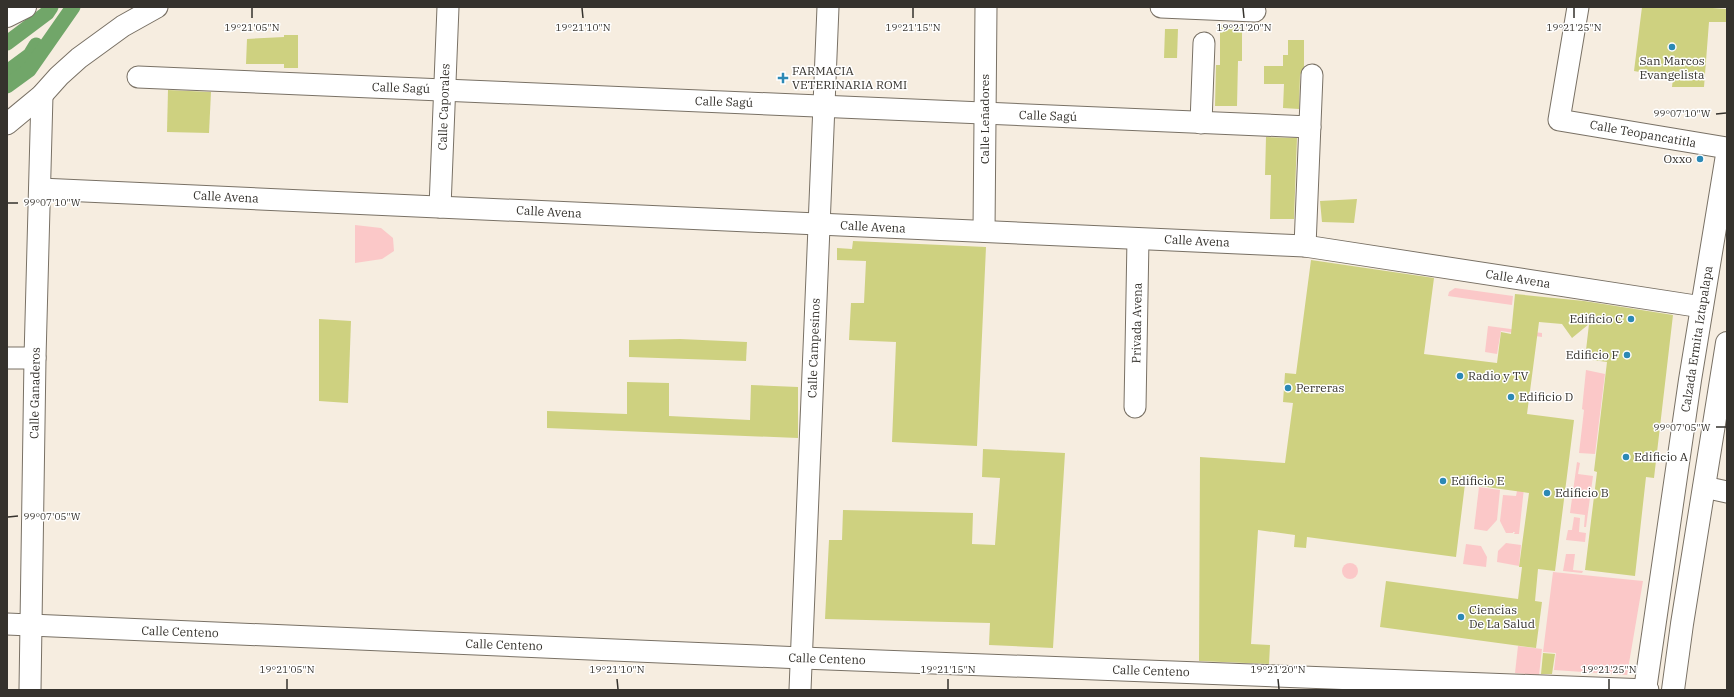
<svg xmlns="http://www.w3.org/2000/svg" width="1734" height="697" font-family="'IBM Plex Serif',serif">
<rect width="100%" height="100%" fill="#f6ede0"/>
<g fill="#fbc8c8">
<path d="M355 225 381 228 393 238 394 251 382 259 355 263Z"/>
<path d="M1455 288 1513 296 1512 305 1448 296 1449 292Z"/>
<path d="M1488 326 1542 333V337L1501 331 1497 354 1485 352Z"/>
<path d="M1586 370 1605 374 1595 454 1579 453 1584 410 1582 409Z"/>
<path d="M1577 462 1580 463 1578 474 1593 476 1586 527H1584L1585 515 1570 513Z"/>
<path d="M1479 487 1500 490 1497 520 1487 531 1474 529Z"/>
<path d="M1524 488 1519 534H1514L1515 532H1513V533H1506L1500 521 1503 495 1516 496 1517 491Z"/>
<path d="M1574 517 1580 518 1579 532 1586 533 1585 542 1566 540 1568 530H1572Z"/>
<path d="M1506 543 1521 545 1519 566 1497 562 1498 551Z"/>
<path d="M1466 544 1481 546 1487 557 1486 567 1463 564Z"/>
<path d="M1566 554H1575L1573 570 1583 571 1582 573 1563 571Z"/>
<circle cx="1350" cy="571" r="8"/>
<path d="M1553 572 1643 581 1627 675 1554 670 1556 653 1543 652Z"/>
<path d="M1518 646 1542 649 1539 675 1515 673Z"/>
</g>
<g fill="none" stroke-linecap="round" stroke-linejoin="round">
<g stroke="#71a669" stroke-width="15">
<path d="M7 43 47 13 51 7"/>
<path d="M7 72 30 55 36 45"/>
<path d="M7 86 29 70 73 7"/>
</g>
</g>
<g fill="#ced180">
<path d="M1642 7H1699L1726 9V22H1709L1704 87H1672L1673 78 1634 71Z"/>
<path d="M1220 25H1242V61H1238L1237 106H1215L1216 65H1220Z"/>
<path d="M1165 29H1178L1177 58H1164Z"/>
<path d="M284 35H298V68H284V64H246L247 39 284 37Z"/>
<path d="M1288 40H1304V67L1300 75 1299 109 1283 108 1284 84H1264V66H1283V55H1288Z"/>
<path d="M168 90 211 92 209 133 167 132Z"/>
<path d="M1266 137 1297 138 1294 219H1270L1271 175H1265Z"/>
<path d="M1357 199 1354 223 1322 222 1320 201Z"/>
<path d="M853 241 986 247 977 446 892 442 896 342 849 340 851 303H864L866 261 837 260V248L852 249Z"/>
<path d="M1311 260 1434 278 1424 354 1497 363 1501 332 1511 334 1515 294 1584 301 1673 315 1654 478 1646 477 1635 576 1585 570 1597 472 1594 471 1607 362 1585 359 1589 324 1572 338 1562 324 1539 322 1527 414 1574 420 1555 571 1538 569 1535 601 1542 602 1536 648 1380 627 1386 581 1518 599 1522 567H1519L1529 493 1465 484 1456 557 1307 537 1306 548 1294 547 1295 535 1258 530 1251 644 1270 645 1269 664 1199 661 1200 457 1285 463 1293 403 1283 402 1285 373 1296 374Z"/>
<path d="M319 319 351 321 348 403 319 401Z"/>
<path d="M680 339 747 342 746 361 629 357V340Z"/>
<path d="M627 382 669 383V416L750 420 751 385 798 387V438L547 428V411L627 414Z"/>
<path d="M983 449 1065 453 1053 648 989 645 990 623 825 619 829 540H842L843 510 973 513 972 544 995 545 1000 478 982 477Z"/>
<path d="M1543 653 1555 654 1552 674H1541Z"/>
</g>
<g fill="none" stroke-linecap="round" stroke-linejoin="round">
<defs>
<g id="minor">
<path d="M1161 7 1255 11"/>
<path d="M1578 7 1559 120 1727 148"/>
<path d="M138 77 1310 127"/>
<path d="M1201 123 1204 43"/>
<path d="M7 124 42 95 59 76 79 58 123 26 157 7"/>
<path d="M40 189 1305 246 1702 307"/>
<path d="M440 207 448 7"/>
<path d="M984 231 986 7"/>
<path d="M1305 246 1312 75"/>
<path d="M7 358H35"/>
<path d="M1135 407 1138 239"/>
<path d="M1704 487 1727 492"/>
<path d="M7 624 802 658 1648 690"/>
<path d="M30 690 35 358 42 95"/>
<path d="M800 690 828 7"/>
</g>
<g id="major">
<path d="M7 16 25 7"/>
<path d="M1645 690 1690 380 1727 155"/>
<path d="M1673 690 1682 624 1727 343"/>
</g>
</defs>
<use href="#minor" stroke="#797165" stroke-width="23"/>
<use href="#major" stroke="#797165" stroke-width="24"/>
<use href="#minor" stroke="#fff" stroke-width="21"/>
<use href="#major" stroke="#fff" stroke-width="22"/>
</g>
<path fill="none" stroke="#35322d" stroke-width="1.5" d="M252 8V18M582 8 583 18M913 8V18M1243 8 1244 18M1574 8V18M1716 114 1726 113M8 203H18M1716 427H1726M8 517 18 516M287 679V689M617 679 618 689M948 679V689M1278 679 1279 689M1609 679V689"/>
<g fill="#2c89b5" stroke="#fff" stroke-width="1.5">
<circle cx="1672" cy="47" r="4"/>
<path d="M781 72h4v4h4v4h-4v4h-4v-4h-4v-4h4z"/>
<circle cx="1700" cy="159" r="4"/>
<circle cx="1631" cy="319" r="4"/>
<circle cx="1627" cy="355" r="4"/>
<circle cx="1460" cy="376" r="4"/>
<circle cx="1288" cy="388" r="4"/>
<circle cx="1511" cy="397" r="4"/>
<circle cx="1626" cy="457" r="4"/>
<circle cx="1443" cy="481" r="4"/>
<circle cx="1547" cy="493" r="4"/>
<circle cx="1461" cy="617" r="4"/>
</g>
<g text-anchor="middle" stroke-width="3" stroke-linejoin="round" paint-order="stroke">
<g font-size="12" fill="#35322d" stroke="#fff" text-anchor="start">
<text x="1672" y="65" text-anchor="middle">San Marcos<tspan x="1672" dy="14">Evangelista</tspan></text>
<text x="792" y="75">FARMACIA<tspan x="792" dy="14">VETERINARIA ROMI</tspan></text>
<text x="1692" y="163" text-anchor="end">Oxxo</text>
<text x="1623" y="323" text-anchor="end">Edificio C</text>
<text x="1619" y="359" text-anchor="end">Edificio F</text>
<text x="1468" y="380">Radio y TV</text>
<text x="1296" y="392">Perreras</text>
<text x="1519" y="401">Edificio D</text>
<text x="1634" y="461">Edificio A</text>
<text x="1451" y="485">Edificio E</text>
<text x="1555" y="497">Edificio B</text>
<text x="1469" y="614">Ciencias<tspan x="1469" dy="14">De La Salud</tspan></text>
</g>
<g font-size="12" fill="#35322d" stroke="#fff">
<text transform="translate(401 88) rotate(2)" y="4">Calle Sagú</text>
<text transform="translate(724 102) rotate(2)" y="4">Calle Sagú</text>
<text transform="translate(444 107) rotate(-88)" y="4">Calle Caporales</text>
<text transform="translate(1048 116) rotate(2)" y="4">Calle Sagú</text>
<text transform="translate(985 119) rotate(-90)" y="4">Calle Leñadores</text>
<text transform="translate(1643 134) rotate(10)" y="4">Calle Teopancatitla</text>
<text transform="translate(226 197) rotate(3)" y="4">Calle Avena</text>
<text transform="translate(549 212) rotate(3)" y="4">Calle Avena</text>
<text transform="translate(873 227) rotate(3)" y="4">Calle Avena</text>
<text transform="translate(1197 241) rotate(3)" y="4">Calle Avena</text>
<text transform="translate(1518 279) rotate(9)" y="4">Calle Avena</text>
<text transform="translate(1137 323) rotate(-89)" y="4">Privada Avena</text>
<text transform="translate(1697 339) rotate(-81)" y="4">Calzada Ermita Iztapalapa</text>
<text transform="translate(814 348) rotate(-88)" y="4">Calle Campesinos</text>
<text transform="translate(35 393) rotate(-89)" y="4">Calle Ganaderos</text>
<text transform="translate(180 632) rotate(2)" y="4">Calle Centeno</text>
<text transform="translate(504 645) rotate(2)" y="4">Calle Centeno</text>
<text transform="translate(827 659) rotate(2)" y="4">Calle Centeno</text>
<text transform="translate(1151 671) rotate(2)" y="4">Calle Centeno</text>
</g>
</g>
<g font-size="10" text-anchor="middle" fill="#35322d" stroke="#fff" stroke-width="3" stroke-linejoin="round" paint-order="stroke">
<text x="252" y="31">19°21'05"N</text>
<text x="583" y="31">19°21'10"N</text>
<text x="913" y="31">19°21'15"N</text>
<text x="1244" y="31">19°21'20"N</text>
<text x="1574" y="31">19°21'25"N</text>
<text x="1682" y="117">99°07'10"W</text>
<text x="52" y="206">99°07'10"W</text>
<text x="1682" y="431">99°07'05"W</text>
<text x="52" y="520">99°07'05"W</text>
<text x="287" y="673">19°21'05"N</text>
<text x="617" y="673">19°21'10"N</text>
<text x="948" y="673">19°21'15"N</text>
<text x="1278" y="673">19°21'20"N</text>
<text x="1609" y="673">19°21'25"N</text>
</g>
<rect width="1734" height="697" fill="none" stroke="#35322d" stroke-width="16"/>
</svg>
